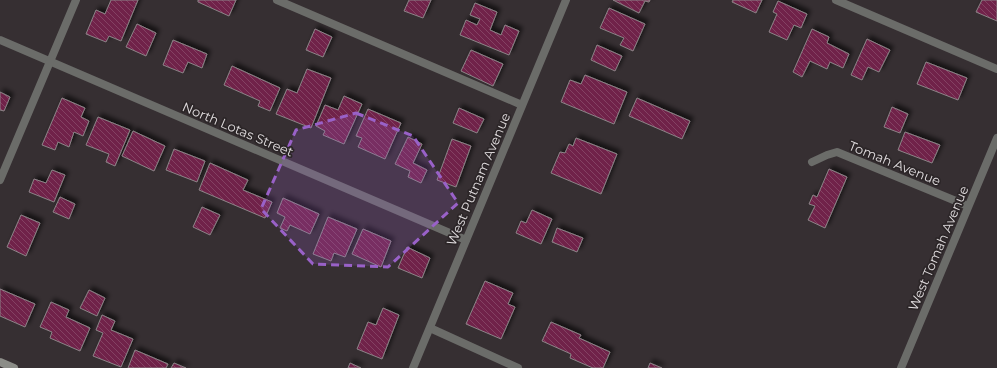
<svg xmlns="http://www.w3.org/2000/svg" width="997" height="368" font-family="Montserrat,sans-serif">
<defs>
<pattern id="building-back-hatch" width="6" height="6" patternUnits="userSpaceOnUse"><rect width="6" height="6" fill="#70224a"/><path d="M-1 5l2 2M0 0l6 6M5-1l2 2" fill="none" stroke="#844264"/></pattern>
<filter id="shadow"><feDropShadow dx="3.5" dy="-3.5" stdDeviation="2" flood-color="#0009"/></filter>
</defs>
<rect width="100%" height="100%" fill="#362f32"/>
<g fill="url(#building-back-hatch)" stroke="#8c8487" filter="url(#shadow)">
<path d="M111 0H138L121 41 109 36 106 42 86 34 96 10 105 14Z"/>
<path d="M198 0H236L229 16 198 2Z"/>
<path d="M409 0H431L423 18 404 11Z"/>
<path d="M613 0H650L649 2 645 1 639 13Z"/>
<path d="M733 0H762L756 13 732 2Z"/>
<path d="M982 0H997V21L976 12Z"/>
<path d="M778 1 807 14 801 28 794 25 787 40 769 32 777 14 773 12Z"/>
<path d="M475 3 497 12 490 30 501 35 505 25 519 31 509 55 460 35 466 20 477 25 480 19 470 15Z"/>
<path d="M609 8 645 24 633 51 620 45 624 38 600 28Z"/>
<path d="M137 24 156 33 146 56 126 47Z"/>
<path d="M315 29 332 37 323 57 306 50Z"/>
<path d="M812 29 829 37 827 43 849 54 843 68 830 62 827 69 810 61 802 77 793 72Z"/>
<path d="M867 39 890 50 879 72 868 67 862 80 851 75Z"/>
<path d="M173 40 207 54 202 68 188 62 183 73 163 65Z"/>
<path d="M597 45 622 56 615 71 591 60Z"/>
<path d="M471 50 503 64 493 86 461 71Z"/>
<path d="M926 62 967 78 958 100 917 84Z"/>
<path d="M232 66 280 88 270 111 258 106 260 101 224 85Z"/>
<path d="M307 69 331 78 311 128 276 114 287 89 297 93Z"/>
<path d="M585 75 627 92 614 124 561 102 570 80 581 84Z"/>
<path d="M0 92 10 97 4 111 0 110Z"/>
<path d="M344 96 362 104 344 144 323 135 325 131 316 126 325 105 338 110Z"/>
<path d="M62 98 85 108 81 117 89 121 83 136 74 132 69 147 58 142 55 150 42 145Z"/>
<path d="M637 98 690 121 682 139 629 116Z"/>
<path d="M892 107 908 114 900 133 884 127Z"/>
<path d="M459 108 484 119 477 133 453 123Z"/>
<path d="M368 109 401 123 385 159 358 147 362 138 356 136Z"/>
<path d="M98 117 130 130 115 166 106 162 109 154 86 145Z"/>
<path d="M133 131 165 146 154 171 122 156Z"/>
<path d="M905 132 940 145 932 163 898 150Z"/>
<path d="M408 137 422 144 413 163 427 170 421 183 408 177 410 171 395 164Z"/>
<path d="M576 138 617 154 601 194 551 173 560 152 565 153 569 144 573 146Z"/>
<path d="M452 139 471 146 456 187 437 180Z"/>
<path d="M174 149 205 161 197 182 166 170Z"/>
<path d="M210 163 248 180 243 190 272 202 265 218 199 190Z"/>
<path d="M829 169 847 177 825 228 808 220 815 206 809 204 813 195 817 197Z"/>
<path d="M52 170 65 175 54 202 29 192 34 179 46 183Z"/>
<path d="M60 197 75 204 69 219 53 212Z"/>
<path d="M283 198 319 214 310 234 290 225 287 231 280 228 285 217 277 213Z"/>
<path d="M202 207 220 215 210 235 193 227Z"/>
<path d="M532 210 552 219 541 244 516 233 521 221 526 223Z"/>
<path d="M21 215 40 223 26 256 7 247Z"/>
<path d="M328 217 357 229 345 257 334 253 331 261 313 254Z"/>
<path d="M557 228 583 238 577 252 552 242Z"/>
<path d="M363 229 391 241 381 267 352 254Z"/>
<path d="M407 247 430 258 422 278 398 268Z"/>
<path d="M485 281 513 293 508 304 515 307 501 339 466 324Z"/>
<path d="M0 289 35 304 25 327 0 316Z"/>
<path d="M89 290 105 298 97 316 80 308Z"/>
<path d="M51 302 69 310 66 317 90 328 80 351 50 338 52 332 40 327Z"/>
<path d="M383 308 399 315 382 359 357 349 368 322 376 325Z"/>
<path d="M102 315 115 321 111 330 133 339 121 367 93 356 103 333 96 330Z"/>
<path d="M551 322 581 335 579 338 610 352 603 368H593L570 358 571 354 542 341Z"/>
<path d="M135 350 168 364 166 368H128Z"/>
<path d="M174 363 186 368H171Z"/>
<path d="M350 363 361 368H348Z"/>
<path d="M650 363 662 368H648Z"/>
</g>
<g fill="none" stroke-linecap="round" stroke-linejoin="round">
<g stroke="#6b6c69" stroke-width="8">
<path d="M277 0 522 105"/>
<path d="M836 0 997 69"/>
<path d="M430 328 518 368"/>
</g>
<g stroke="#6b6c69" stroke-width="8">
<path d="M0 40 466 240"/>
<path d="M812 162 827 155 837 152 968 206"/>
<path d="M0 180 76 0"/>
<path d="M413 368 566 0"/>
<path d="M901 368 997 138"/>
</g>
<path stroke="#8c8d88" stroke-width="8" d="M0 362 14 368"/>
</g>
<path fill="#9961c8" fill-opacity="0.2" stroke="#9961c8" stroke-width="3" stroke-dasharray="8 5" stroke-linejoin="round" d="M356 113 413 136 458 203 388 267 313 264 261 209 296 130Z"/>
<g text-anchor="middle" stroke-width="3.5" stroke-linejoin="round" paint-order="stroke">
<g font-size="13" fill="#e0dcde" stroke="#2c2628">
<text transform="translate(238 129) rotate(23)" y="5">North Lotas Street</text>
<text transform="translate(895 163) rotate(22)" y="5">Tomah Avenue</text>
<text transform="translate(478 179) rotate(-67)" y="5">West Putnam Avenue</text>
<text transform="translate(938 248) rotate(-67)" y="5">West Tomah Avenue</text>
</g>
</g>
</svg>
